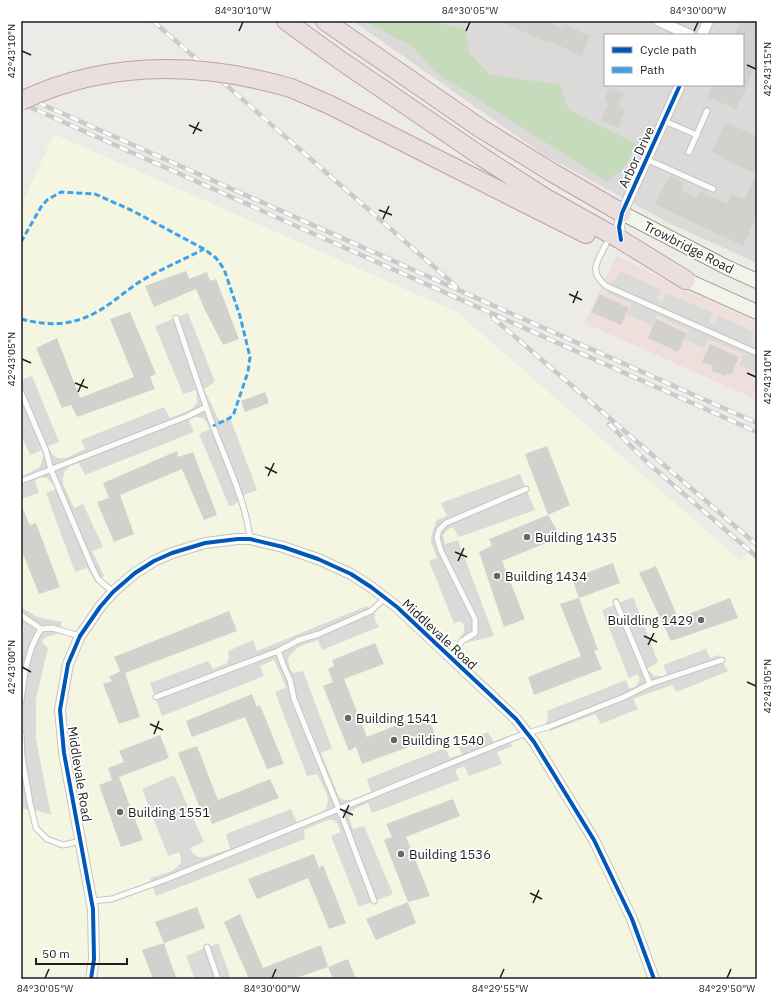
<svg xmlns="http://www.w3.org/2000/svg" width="778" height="1000" font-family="'IBM Plex Sans',sans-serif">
<rect width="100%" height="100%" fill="#ecebe7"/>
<path fill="#dbdad8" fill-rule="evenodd" d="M353 21H757V263L671 224 544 155ZM605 35H743V85H605Z"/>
<path fill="#eedfdd" d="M616 256 757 323V400L585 323Z"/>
<path fill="#f5f6e2" d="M54 134 457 312 741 561 757 541V979H21V207Z"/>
<g fill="#dadad8">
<path d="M697 99 720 109 718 113 727 117 706 164 674 149 680 136 686 139 688 137 686 136 690 127 692 126 686 123Z"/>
<path d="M683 156 729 178 720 198 700 189 696 196 683 190 687 182 664 172 669 162Z"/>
<path d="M620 271 661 290 657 298 658 300 661 302 663 301 666 293 713 313 709 321 710 324 713 325 715 324 719 316 754 332 751 340V343H757V373L739 365 743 354 709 339 704 348 685 340 689 330 657 315 652 325 627 314 632 304 607 293 612 281 615 280Z"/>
<path d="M188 313 215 382 204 389 220 422 230 418 257 490 246 494 234 505 229 506 199 434 210 429 206 421 202 418 195 417 189 420 194 432 85 475 79 463 70 466 65 471 63 478V484L74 508 83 504 103 547 92 551 104 576 96 582 87 568 75 572 46 493 56 489 51 482 47 478 41 477 35 480 39 493 21 499V471L23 476 40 467 43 456 42 450 30 455 21 435V380L32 376 59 442 48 446 52 454 57 458H66L85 449 81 440 164 407 170 418 188 411 193 408 197 402 196 390 183 394 155 326Z"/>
<path d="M520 474 535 510 459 537 453 527 447 530 443 535 445 544 458 540 494 636 465 643 459 639 464 632V625L461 621 454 623 429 561 437 558 431 542V538L433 530 437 520 447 516 441 503Z"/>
<path d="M633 597 658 662 647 669 654 676H663L667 674 663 665 706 649 710 658 719 655 728 671 677 692 672 685 633 699 638 709 601 724 595 714 550 731 545 724 548 719 547 711 626 680 629 688H633L637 685 640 679 637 674 629 678 602 610Z"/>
<path d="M367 606 376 615 374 618 379 627 322 650 318 640 298 647 288 658 290 670 294 673 303 671 332 748 321 753 339 797 345 800H352L371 792 367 779 445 748 450 758 462 754 457 744 488 732 494 742 505 737 513 746 497 752 502 764 469 776 464 766 455 770 459 780 372 813 368 803 356 808 351 812 349 818 353 829 364 826 393 894 359 907 331 836 341 832 337 823 333 820H328L304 830 305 839 156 896 150 878 172 871 178 866 181 862V858L179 852 168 856 142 789 174 775 204 842 190 848 193 853 198 857H204L230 849 226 834 291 809 297 822 321 812 326 809 328 802 327 794 317 774 307 776 275 692 286 687 274 660 260 666 264 676 162 716 150 683 208 661 213 669 227 663 229 658 228 651 253 640 257 651Z"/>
<path d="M21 607 37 617 62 622 57 634 49 636 44 638 42 642 48 648 36 699V739L51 815 39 811 23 809 21 810V642L24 628 21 626Z"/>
<path d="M218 943 231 979H195L186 956Z"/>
</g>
<path fill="#c6dbbc" d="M365 21H428L465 29 469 53 489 74 560 85 568 109 637 144 623 170 606 181 435 72 413 47Z"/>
<g fill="#d3d1ce">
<path d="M499 21H547L562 28 564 24 590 36 581 56 550 41 549 43Z"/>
<path d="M741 21H757V61L747 85H748L736 109 707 97 712 85H743V35H734Z"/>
<path d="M609 87 623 93 618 107 625 110 618 128 601 121 609 103 604 101Z"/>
<path d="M725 122 757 136V214L743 246 655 204 665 184H666L670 176 684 183 681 191 697 198 701 191 727 204 732 194 745 199 756 174 724 159 725 158 712 152Z"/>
<path d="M186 271 189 279 207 272 210 281 216 279 239 339 223 345 204 308 196 289 154 307 145 286Z"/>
<path d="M600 294 629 308 621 325 591 312Z"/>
<path d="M130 312 156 374 150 377 155 389 77 417 71 405 62 408 36 348 57 338 80 398 134 377 110 319Z"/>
<path d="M656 319 687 333 678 352 648 338Z"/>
<path d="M710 344 739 357 731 375 726 373 725 376 712 371 713 366 702 362Z"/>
<path d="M265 392 269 403 245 412 241 401Z"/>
<path d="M547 446 570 505 548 515 525 454Z"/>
<path d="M177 451 178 457 193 452 217 515 204 520 182 469 120 495 134 534 114 542 97 502 109 498 103 483Z"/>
<path d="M21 505 30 525 36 523 60 587 39 594 21 549Z"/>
<path d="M548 515 561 537 502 561 525 619 504 627 479 552 492 546 489 539Z"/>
<path d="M613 563 620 583 579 598 572 578Z"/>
<path d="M656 566 678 618 730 598 738 618 671 641 639 573Z"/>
<path d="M579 598 598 650 594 651 602 669 534 695 528 677 581 656 560 604Z"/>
<path d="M229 611 237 631 125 673 140 717 119 724 103 684 112 681 109 677 120 671 114 657Z"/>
<path d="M375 643 384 664 344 679 367 737 426 713 436 737 362 764 356 747 349 751 323 686 333 682 328 669 334 666 332 660Z"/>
<path d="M252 694 257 707 260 705 284 764 267 769 245 717 192 737 186 721Z"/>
<path d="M160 735 169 758 119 777 143 840 121 847 99 785 115 779 112 780 108 768 124 762 119 751Z"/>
<path d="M197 746 218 800 270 779 279 798 212 824 207 811 202 813 199 806 178 753Z"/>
<path d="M453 799 460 816 406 837 430 896 408 902 384 840 392 837 386 824Z"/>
<path d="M314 854 319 868 323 865 346 923 329 929 308 878 257 899 248 879Z"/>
<path d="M408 902 416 923 376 940 366 919Z"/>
<path d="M197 907 205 928 164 943 155 922Z"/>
<path d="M240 914 263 968 321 945 328 967 293 979H249L224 922Z"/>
<path d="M164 943 170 961 177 979H153L142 950Z"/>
<path d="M348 959 356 979H333L328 967Z"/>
</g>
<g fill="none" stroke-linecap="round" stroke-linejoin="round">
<defs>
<g id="lane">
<path d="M664 121 697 135"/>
<path d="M689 152 707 111"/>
<path d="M646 159 713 189"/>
<path d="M606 244C597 263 588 270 606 286L757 353"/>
<path d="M176 318C189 357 202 396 216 434 229 468 246 503 250 539"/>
<path d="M21 392 46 451 51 470 92 567 98 579 113 592"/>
<path d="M21 481 188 416 206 407"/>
<path d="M616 602 650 684"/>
<path d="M21 615 41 629"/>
<path d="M278 651 284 667 290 680 294 699 345 824 374 901"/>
<path d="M451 656 462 641 475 633V619L441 551 437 538 439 530 446 523 526 489"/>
<path d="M156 697 278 651 299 640 319 634 371 611 385 598"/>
<path d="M21 701C24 676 27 650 41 629L52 628 80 636"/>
<path d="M21 734 22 757 30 803 36 828 47 839 63 845 81 841"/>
<path d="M92 901 112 899 167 879 508 740 527 733 548 727 624 697 650 684 722 660"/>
<path d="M207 947 218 979"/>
</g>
<g id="street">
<path d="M659 21 690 35"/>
<path d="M702 35 708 21"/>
<path d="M621 240 619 227 622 213 680 85"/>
<path d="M91 979 94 959 93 909 64 753 60 710 68 664 80 636 100 607 113 592 135 573 154 561 172 553 205 543 238 539H250L283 547 318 559 351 574 371 587 397 607 516 719 534 742 594 840 632 919 654 979"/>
</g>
<g id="secondary">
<path d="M622 213 726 267 757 281"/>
<path d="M686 280 757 312"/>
</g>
<g id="highway">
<path d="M286 21 340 60 482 157 544 197 621 240 686 280"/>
<path d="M325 21 480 128 553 173 622 213"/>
<path d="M291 88 330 105 586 234"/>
</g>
</defs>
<use href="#lane" stroke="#c5c4c3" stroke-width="7"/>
<use href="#street" stroke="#c5c4c3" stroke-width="12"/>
<use href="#secondary" stroke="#93967f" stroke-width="16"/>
<use href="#highway" stroke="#c29fa7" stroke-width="20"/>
<use href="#lane" stroke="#fcfcfb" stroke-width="5"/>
<use href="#street" stroke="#fcfcfb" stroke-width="10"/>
<use href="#secondary" stroke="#f2f4ea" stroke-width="14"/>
<use href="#highway" stroke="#e9dfdf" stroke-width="18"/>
<defs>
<g id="rail">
<path d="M153 21 457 287"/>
<path d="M21 95 757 423"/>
<path d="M21 103 757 432"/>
<path d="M492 317 757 545"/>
<path d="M609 424 649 464 757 557"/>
</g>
</defs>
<use href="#rail" stroke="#cacac9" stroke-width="4.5"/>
<use href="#rail" stroke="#fff" stroke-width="3" stroke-dasharray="9" stroke-linecap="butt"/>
<defs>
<path id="highway-bridge" d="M21 101C107 60 201 62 291 88"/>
</defs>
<use href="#highway-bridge" stroke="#c29fa7" stroke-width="20" stroke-linecap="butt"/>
<use href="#highway-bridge" stroke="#e9dfdf" stroke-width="18"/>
<g stroke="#3da2ea" stroke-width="3" stroke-dasharray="6 3" stroke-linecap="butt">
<path d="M21 242 41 207 47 200 61 192 95 194 133 211 204 249 216 258 224 269 240 316 250 357 248 372 234 413 230 418 213 426"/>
<path d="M21 319C48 326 70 326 95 313 112 304 125 291 141 281 161 269 183 260 204 249"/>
</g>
<defs>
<g id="cycleway">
<path d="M621 240 619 227 622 213 680 85"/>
<path d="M91 979 94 959 93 909 64 753 60 710 68 664 80 636 100 607 113 592 135 573 154 561 172 553 205 543 238 539H250L283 547 318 559 351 574 371 587 397 607 516 719 534 742 594 840 632 919 654 979"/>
</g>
</defs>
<use href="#cycleway" stroke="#fff" stroke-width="6"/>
<use href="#cycleway" stroke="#0057b8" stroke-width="4"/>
</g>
<path fill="none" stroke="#1e1e1e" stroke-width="1.5" d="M239 31 243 22M466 31 470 22M694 31 698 22M22 51 31 55M747 65 756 69M189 125 202 131M193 134 199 122M379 210 392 215M383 219 389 206M569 294 582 300M573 303 578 291M22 359 31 363M747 373 756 377M75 383 88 388M78 392 84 379M265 467 277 473M268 476 274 463M455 552 467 557M458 561 464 548M644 636 657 642M648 645 654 633M22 667 31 672M747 682 756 686M150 724 163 730M154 734 159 721M340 809 353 815M343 818 349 805M530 893 542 899M533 903 539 890M45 978 49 969M272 978 276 969M500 978 504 969M727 978 731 969"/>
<g fill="#666664" stroke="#fff" stroke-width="1.5">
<circle cx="527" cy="537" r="4"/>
<circle cx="497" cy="576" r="4"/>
<circle cx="701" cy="620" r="4"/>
<circle cx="348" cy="718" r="4"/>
<circle cx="394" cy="740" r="4"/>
<circle cx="120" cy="812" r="4"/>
<circle cx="401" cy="854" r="4"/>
</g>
<g text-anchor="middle" stroke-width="3.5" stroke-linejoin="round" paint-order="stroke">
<g font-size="13" fill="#1e1e1e" stroke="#fff">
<text transform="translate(636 157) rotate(-65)" y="5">Arbor Drive</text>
<text transform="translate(689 247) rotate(27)" y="5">Trowbridge Road</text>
<text transform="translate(440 634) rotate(43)" y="5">Middlevale Road</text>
<text transform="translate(80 774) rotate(81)" y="5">Middlevale Road</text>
</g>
<g font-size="13" fill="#1e1e1e" stroke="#fff" text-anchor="start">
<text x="535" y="542">Building 1435</text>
<text x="505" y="581">Building 1434</text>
<text x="693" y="625" text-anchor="end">Buildling 1429</text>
<text x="356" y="723">Building 1541</text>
<text x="402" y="745">Building 1540</text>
<text x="128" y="817">Building 1551</text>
<text x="409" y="859">Building 1536</text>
</g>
</g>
<rect width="778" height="1000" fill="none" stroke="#ffffff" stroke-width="44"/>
<rect x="604" y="34" width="140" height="52" fill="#ffffff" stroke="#a5a5a5"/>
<rect x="612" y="47" width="20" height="6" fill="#0057b8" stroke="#a5a5a5"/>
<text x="640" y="54" font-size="12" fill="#1e1e1e">Cycle path</text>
<rect x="612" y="67" width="20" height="6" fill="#3da2ea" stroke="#a5a5a5"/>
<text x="640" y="74" font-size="12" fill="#1e1e1e">Path</text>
<path d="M36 958v6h91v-6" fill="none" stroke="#1e1e1e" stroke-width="2"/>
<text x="42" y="958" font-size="12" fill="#1e1e1e" stroke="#ffffff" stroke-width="3" paint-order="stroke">50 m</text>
<rect x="22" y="22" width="734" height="956" fill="none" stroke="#1e1e1e" stroke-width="1.5"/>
<g font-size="10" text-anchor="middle" fill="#1e1e1e">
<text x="243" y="14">84°30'10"W</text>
<text x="470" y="14">84°30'05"W</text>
<text x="698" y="14">84°30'00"W</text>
<text transform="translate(11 51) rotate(-90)" y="4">42°43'10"N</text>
<text transform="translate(767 69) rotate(-90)" y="4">42°43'15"N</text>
<text transform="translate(11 359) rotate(-90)" y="4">42°43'05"N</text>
<text transform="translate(767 377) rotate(-90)" y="4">42°43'10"N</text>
<text transform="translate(11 667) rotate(-90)" y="4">42°43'00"N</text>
<text transform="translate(767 686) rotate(-90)" y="4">42°43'05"N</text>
<text x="45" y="992">84°30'05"W</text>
<text x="272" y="992">84°30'00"W</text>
<text x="500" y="992">84°29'55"W</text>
<text x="727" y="992">84°29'50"W</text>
</g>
</svg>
